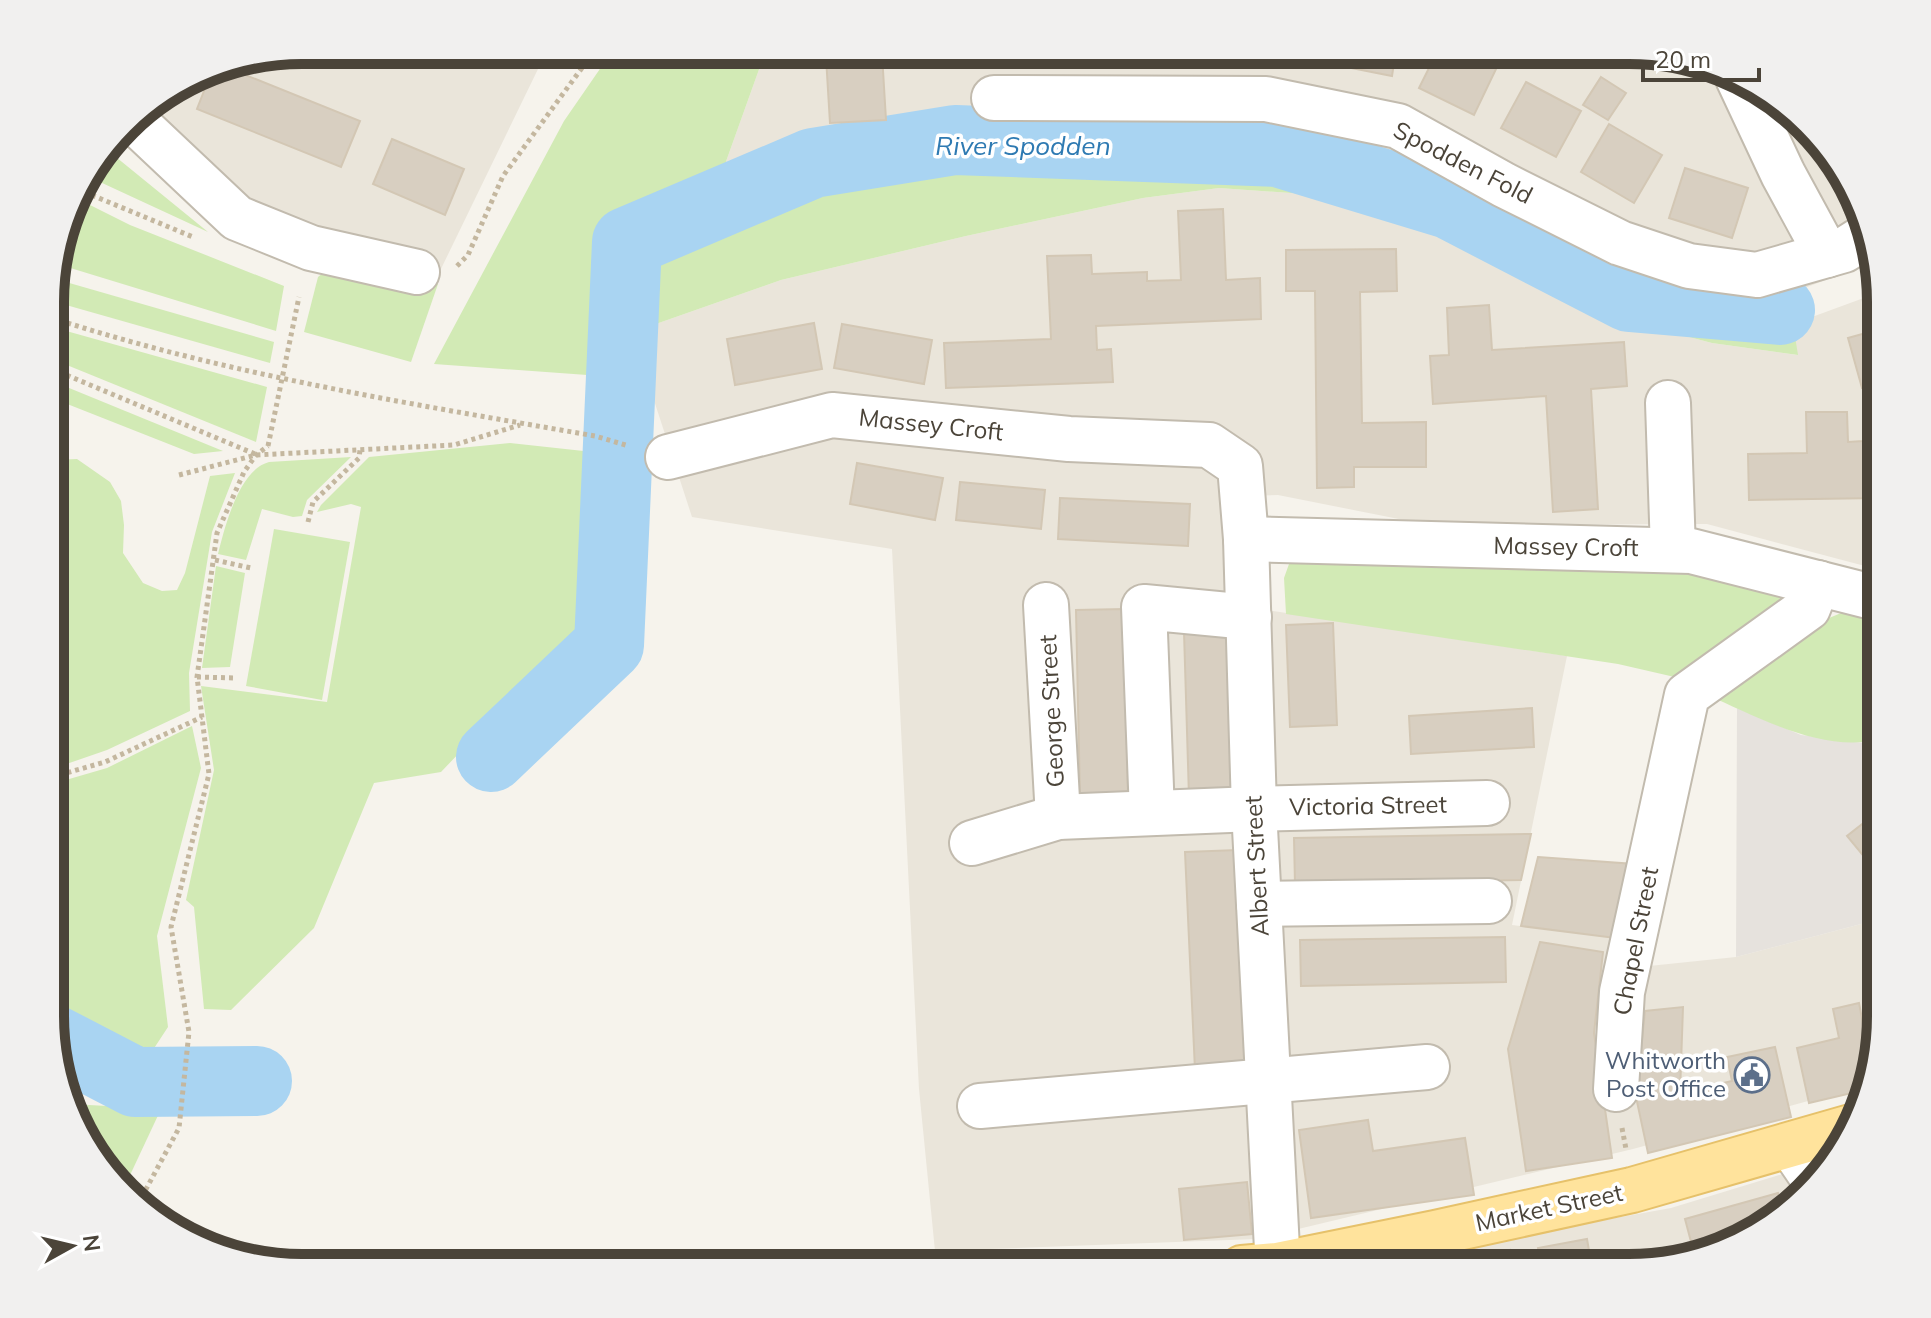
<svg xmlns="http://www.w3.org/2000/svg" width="1931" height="1318" font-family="Mulish,sans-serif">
<rect width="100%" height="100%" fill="#f6f3ec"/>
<g fill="#eae5da">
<path d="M302 50H556L539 67 439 273 249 202 140 110 206 69Z"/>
<path d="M766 50 1645 51 1710 64 1782 102 1847 176 1873 262 1794 292 1752 297 1627 279 1449 182 1275 132 955 127 800 157 719 181Z"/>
<path d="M1219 188 1333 196 1412 218 1620 319 1712 343 1797 355 1793 324 1880 292V570L1707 524 1429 525 1278 495 1230 496 1227 604 1567 656 1512 925 1623 939 1620 969 1736 957 1880 919V1032L1870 1084 1633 1149 1256 1239 935 1251 919 1089 892 549 692 517 649 385 653 325 781 280 966 236 1143 198Z"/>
<path d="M1835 1158 1829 1169 1741 1242 1629 1268H1337L1671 1208Z"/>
</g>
<path fill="#e6e2dd" d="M1737 708 1801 735 1864 743 1880 739V919L1736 957Z"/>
<g fill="#d2eab5">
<path d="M613 50H766L719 181 613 224 601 376 434 364 564 121Z"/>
<path d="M108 149 111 153 208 232 87 176Z"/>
<path d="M957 154 1275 162 1436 211 1619 301 1793 324 1798 355 1712 343 1620 319 1412 218 1333 196 1219 188 1143 198 966 236 781 280 653 325 649 385 634 379 641 246 814 179Z"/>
<path d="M74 197 130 225 284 286 276 331 54 263Z"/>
<path d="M328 269 438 284 411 362 304 332 318 277Z"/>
<path d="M52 278 274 342 270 363 52 301Z"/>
<path d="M52 327 267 387 256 442 52 359Z"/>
<path d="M52 381 223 451 194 454 52 398Z"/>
<path d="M510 443 602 453 591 615 441 772 374 783 314 928 231 1010 204 1009 194 907 186 900 214 770 201 686 327 702 361 507 351 504 317 512 321 505 369 457Z"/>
<path d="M351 457 307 500 302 516 293 517 262 509 246 560 218 554C225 526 239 470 269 462Z"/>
<path d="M77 459 110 482 121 501 124 525 123 553 143 583 162 591 177 590 185 573 210 476 235 473 212 532 189 673 190 711 107 750 52 769V460Z"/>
<path d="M274 529 350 542 322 700 246 686Z"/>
<path d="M1299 558 1641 564 1724 577 1785 592 1784 604 1679 678 1618 664 1286 614 1284 578 1289 564Z"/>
<path d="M216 566 245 573 230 667 202 668Z"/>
<path d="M1846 611 1880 616V739C1824 754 1758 717 1707 695L1817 623Z"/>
<path d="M192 726 201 768 157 936 168 1027 143 1065 52 1012V784L107 768Z"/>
<path d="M71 1104 161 1109 124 1188 84 1142Z"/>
</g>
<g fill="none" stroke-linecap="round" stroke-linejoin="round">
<g stroke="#a9d4f2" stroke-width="70">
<path d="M491 757 609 645 627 242 813 163 955 140 1278 152 1449 204 1629 297 1780 310"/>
<path d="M52 1039 135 1082 257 1081"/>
</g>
</g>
<g fill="#d8cfc1" stroke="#d3c7b4" stroke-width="2">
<path d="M1240 50H1302L1301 59 1240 54Z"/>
<path d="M1334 50H1396L1392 76 1331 64Z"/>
<path d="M1438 50H1462L1497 67 1474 115 1419 88Z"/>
<path d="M882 54 886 120 830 123 826 57Z"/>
<path d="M223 66 360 121 341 167 197 109 213 68Z"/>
<path d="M1601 77 1626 93 1608 120 1583 105Z"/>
<path d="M1526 82 1581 111 1556 157 1501 128Z"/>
<path d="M1609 124 1662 155 1634 203 1581 172Z"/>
<path d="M392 139 464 169 445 215 373 184Z"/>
<path d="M1685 168 1748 188 1732 238 1669 218Z"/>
<path d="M1223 209 1226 280 1260 278 1261 319 1096 326 1097 350 1111 349 1113 382 946 388 944 343 1051 339 1047 256 1091 255 1092 274 1147 272V281L1181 280 1178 211Z"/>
<path d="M1396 249 1397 291 1360 292 1362 423 1426 422V467H1354V487L1317 488 1315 291H1286V250Z"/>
<path d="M1489 305 1492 350 1624 342 1627 386 1591 389 1598 509 1553 512 1546 396 1433 404 1430 356 1449 355 1447 308Z"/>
<path d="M814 323 822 369 735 385 727 339Z"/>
<path d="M842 324 932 340 924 384 834 368Z"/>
<path d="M1880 329V382L1862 388 1848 338Z"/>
<path d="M1806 412H1847L1848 442 1863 441V431H1880V498L1749 500 1748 454 1807 453Z"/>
<path d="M857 463 943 478 935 520 850 504Z"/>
<path d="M960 482 1045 490 1041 529 956 520Z"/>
<path d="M1060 498 1190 504 1188 546 1058 539Z"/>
<path d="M1124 609 1128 797 1080 798 1076 610Z"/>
<path d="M1333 623 1337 725 1290 727 1286 625Z"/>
<path d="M1232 630 1237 795 1189 797 1184 632Z"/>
<path d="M1532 708 1534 747 1411 754 1409 716Z"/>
<path d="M1880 810V876L1847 836Z"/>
<path d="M1531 834 1521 880 1295 884 1294 838Z"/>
<path d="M1238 850 1247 1068 1195 1070 1185 852Z"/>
<path d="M1538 857 1648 865 1623 939 1521 926Z"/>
<path d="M1505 937 1506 982 1301 986 1300 940Z"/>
<path d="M1540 942 1603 952 1594 1033 1612 1158 1526 1171 1508 1049Z"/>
<path d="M1859 1003 1864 1029 1880 1026 1869 1089 1809 1103 1797 1048 1839 1038 1833 1009Z"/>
<path d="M1683 1007 1680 1093 1732 1081 1727 1057 1775 1047 1791 1117 1648 1153 1636 1097 1645 1011Z"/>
<path d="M1368 1120 1373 1151 1465 1138 1474 1195 1311 1218 1299 1130Z"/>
<path d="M1247 1182 1252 1234 1184 1240 1179 1189Z"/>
<path d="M1778 1193 1782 1208 1741 1242 1694 1253 1685 1219Z"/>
<path d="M1587 1239 1592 1268H1541L1538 1248Z"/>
<path d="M1510 1250 1513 1268H1392Z"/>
</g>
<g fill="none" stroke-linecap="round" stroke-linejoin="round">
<defs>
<g id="minor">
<path d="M1738 78 1783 174 1827 255"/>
<path d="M994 98 1266 99 1398 126 1504 185 1620 243 1689 266 1757 275 1844 250 1866 236"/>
<path d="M131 118 237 218 311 248 417 272"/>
<path d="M1668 403 1673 550"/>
<path d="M668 457 832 415 1069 439 1209 445 1240 466 1246 539 1254 809 1278 1268"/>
<path d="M1246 539 1691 551 1880 599"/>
<path d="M1046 605 1058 817"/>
<path d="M1152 813 1144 607 1249 617"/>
<path d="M972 843 1058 817 1254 809 1487 803"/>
<path d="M1259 904 1489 901"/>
<path d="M1616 1089 1622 992 1687 695 1808 608 1818 583"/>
<path d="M980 1106 1427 1067"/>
<path d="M1791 1146 1815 1181"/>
</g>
<path id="major" d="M1242 1268 1277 1265 1435 1233 1632 1190 1851 1127"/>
</defs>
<use href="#minor" stroke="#c2bbae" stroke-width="48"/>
<use href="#major" stroke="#e6c16a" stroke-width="48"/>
<g stroke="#c4b79f" stroke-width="5" stroke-dasharray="4 4" stroke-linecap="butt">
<path d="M77 189 193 237"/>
<path d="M457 266 468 255 503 176 595 50"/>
<path d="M52 318C228 375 413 404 595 436L629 446"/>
<path d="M52 369 255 454"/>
<path d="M179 475 256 455 454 445 520 425"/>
<path d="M308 522 313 502 359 458 360 450"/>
<path d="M215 560 251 568"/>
<path d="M197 677 236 678"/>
<path d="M52 777 105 762 202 717"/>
<path d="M1622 1128 1626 1149"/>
<path d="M138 1204 179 1128 189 1032 171 927 209 774 197 677 217 533 244 472 256 455 268 446"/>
</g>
<use href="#minor" stroke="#fff" stroke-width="44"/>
<use href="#major" stroke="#ffe39c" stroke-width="44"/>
<path stroke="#c4b79f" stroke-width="5" stroke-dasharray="4 4" stroke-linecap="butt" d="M268 446 299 297"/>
</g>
<defs>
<symbol id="civic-ring" viewBox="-11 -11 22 22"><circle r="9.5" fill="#fff" stroke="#5c6f8a" stroke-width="1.5"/><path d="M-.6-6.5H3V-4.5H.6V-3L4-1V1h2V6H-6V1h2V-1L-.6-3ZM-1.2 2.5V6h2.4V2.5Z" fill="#5c6f8a"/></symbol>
</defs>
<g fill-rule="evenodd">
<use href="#civic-ring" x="1732" y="1055" width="40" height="40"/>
</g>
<g text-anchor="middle" stroke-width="7" stroke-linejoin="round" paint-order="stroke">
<g font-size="24" fill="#4b4439" stroke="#fff">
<text transform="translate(1463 163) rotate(27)" y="8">Spodden Fold</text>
<text transform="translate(931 425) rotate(6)" y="8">Massey Croft</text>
<text transform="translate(1566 547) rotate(1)" y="8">Massey Croft</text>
<text transform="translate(1052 711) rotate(-93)" y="8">George Street</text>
<text transform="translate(1368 806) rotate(-1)" y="8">Victoria Street</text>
<text transform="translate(1257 866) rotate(-93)" y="8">Albert Street</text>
<text transform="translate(1636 941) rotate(-79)" y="8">Chapel Street</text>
<text transform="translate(1549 1208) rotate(-12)" y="8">Market Street</text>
</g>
<g font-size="24" fill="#4e5e75" stroke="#fff" text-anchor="end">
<text x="1726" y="1069">Whitworth<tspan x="1726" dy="28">Post Office</tspan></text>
</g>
<g font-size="26" font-style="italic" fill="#2e7ab2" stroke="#fff">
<text x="1023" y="155">River Spodden</text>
</g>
</g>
<path d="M0 0H1931V1318H0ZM302 64H1629A238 238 0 0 1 1867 302V1016A238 238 0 0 1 1629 1254H302A238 238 0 0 1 64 1016V302A238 238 0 0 1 302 64Z" fill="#f1f0ef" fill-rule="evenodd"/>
<path fill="none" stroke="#4b4439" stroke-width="10" d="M302 64H1629A238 238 0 0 1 1867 302V1016A238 238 0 0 1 1629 1254H302A238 238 0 0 1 64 1016V302A238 238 0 0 1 302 64Z"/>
<g transform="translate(72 1246) rotate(82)" stroke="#ffffff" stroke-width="6" paint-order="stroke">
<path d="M0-6L14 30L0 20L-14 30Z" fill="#4b4439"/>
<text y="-12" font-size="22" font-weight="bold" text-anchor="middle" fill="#4b4439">N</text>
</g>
<path d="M1643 68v12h116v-12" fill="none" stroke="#4b4439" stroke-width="4"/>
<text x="1655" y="68" font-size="24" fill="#4b4439" stroke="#ffffff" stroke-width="6" paint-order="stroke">20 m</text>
</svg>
